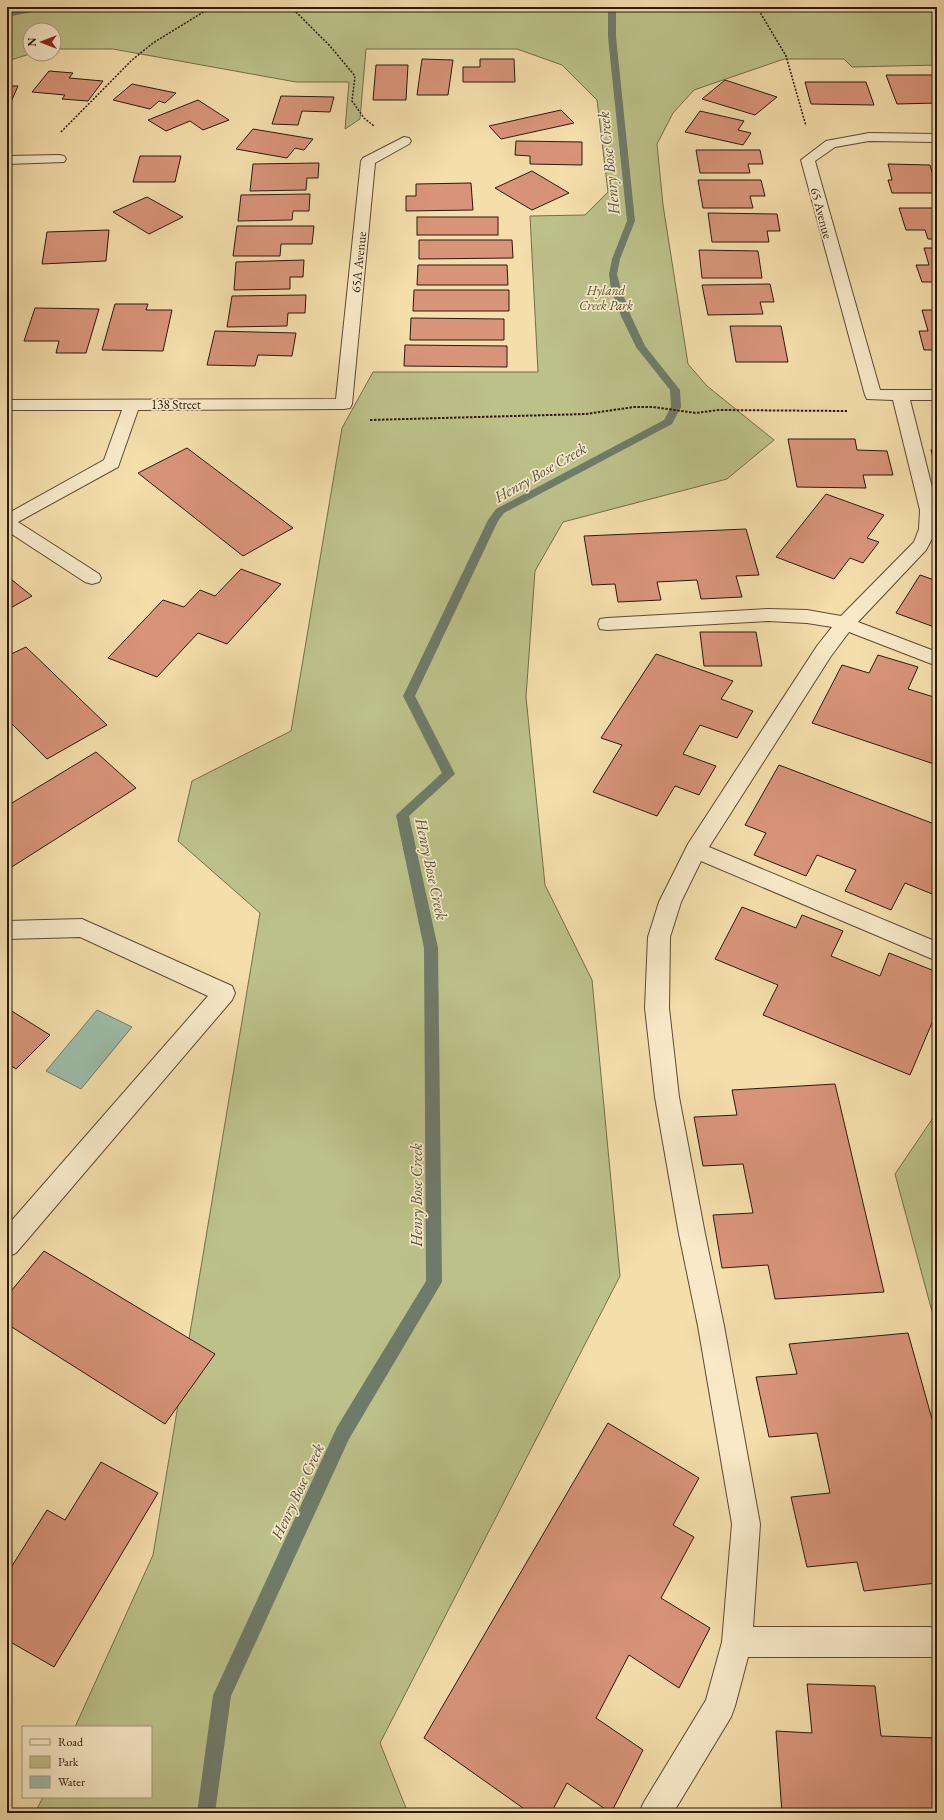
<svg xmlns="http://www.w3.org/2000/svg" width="944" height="1820" font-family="'EB Garamond',serif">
<rect width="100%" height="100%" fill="#f4deac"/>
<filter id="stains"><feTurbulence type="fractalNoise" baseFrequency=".005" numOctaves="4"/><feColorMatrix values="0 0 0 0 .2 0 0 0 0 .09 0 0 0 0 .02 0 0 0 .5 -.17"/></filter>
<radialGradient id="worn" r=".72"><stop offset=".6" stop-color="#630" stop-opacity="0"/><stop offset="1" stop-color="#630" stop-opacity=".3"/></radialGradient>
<g fill="#bcc189" stroke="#746d4a">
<path d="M7 7H937V65L852 67 844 59H784L694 90 673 113 657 144 663 205 688 364 707 386 774 440 727 479 563 522 535 571 526 697 545 885 592 980 620 1276 380 1743 408 1813H35L43 1797H151V1727H75L153 1555 260 913 178 841 192 781 291 731 342 428 373 372H538L530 216 585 215 608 192 597 100 562 65 517 49H366L360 119 345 129 349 82H296L113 49H54V30H30V54L7 61Z"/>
<path d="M937 1112V1330L895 1174Z"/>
</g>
<path fill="#9cbca8" stroke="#6f7b6a" d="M97 1010 132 1027 81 1089 46 1071Z"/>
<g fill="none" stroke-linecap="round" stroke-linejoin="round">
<g fill="#6f7b6a" fill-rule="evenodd">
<path d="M36 7H51L47 9 7 17V13Z"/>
<path d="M608 7H616V37L635 221 620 259 617 274 621 289 631 316 645 346 680 390 681 407 672 424 504 513 498 521 415 696 455 774 409 816 438 948 442 1282 349 1439 231 1696 215 1813H197L213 1695 216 1689 337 1427 426 1281 424 948 396 815 442 773 403 696 488 520 496 509 664 420 671 407 670 390 636 347 621 316 611 289 609 274 612 259 627 221 608 37Z"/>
</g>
</g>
<g fill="#d89479" stroke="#2b190c">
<path d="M422 59 453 60 448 95H417Z"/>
<path d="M480 59H514L515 82H463V67H480Z"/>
<path d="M376 65H408L406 100H373Z"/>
<path d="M49 71 73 73 69 78 103 81 88 101 62 99 65 95 32 92Z"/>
<path d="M886 75H937V103L897 104Z"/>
<path d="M725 80 777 97 755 115 702 99Z"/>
<path d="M805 82H866L874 105 811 104Z"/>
<path d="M132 84 176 93 165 103 159 101 150 109 113 100Z"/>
<path d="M7 86H18L7 111Z"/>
<path d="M281 96 334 97 330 112 302 111 298 125 272 124Z"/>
<path d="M198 100 229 120 203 130 190 121 166 131 148 120Z"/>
<path d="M561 110 574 123 501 139 489 126Z"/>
<path d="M700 111 744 121 738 130 751 133 743 145 685 132Z"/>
<path d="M253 129 313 139 304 150 295 148 287 158 236 149Z"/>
<path d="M516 141 582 142V165L530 164V156L515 155Z"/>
<path d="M696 150H760L763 164H748L750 173H700Z"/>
<path d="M140 156H181L175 182H133Z"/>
<path d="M319 163 318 178H307L306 190 250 191 253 164Z"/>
<path d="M888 164 930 165 937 188V193H892L888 180H892Z"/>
<path d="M532 171 569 193 532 210 495 188Z"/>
<path d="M698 180H761L765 196H750L753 208H703Z"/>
<path d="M471 183 473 210 406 211V196H416V184Z"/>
<path d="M310 194 309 211H293L292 220 238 221 241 195Z"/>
<path d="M147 197 183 217 149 234 113 212Z"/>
<path d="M899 208H937V239H928L925 230H906Z"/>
<path d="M708 213 777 214 780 231H767L769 242H712Z"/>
<rect x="417" y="217" width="81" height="18"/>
<path d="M237 226H314L312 244H281L280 256H233Z"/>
<path d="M109 230 106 261 42 264 47 232Z"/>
<path d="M419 240H512L513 258 419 259Z"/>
<path d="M924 248H937V282H922L916 265H929Z"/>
<path d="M699 250 758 251 762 278H702Z"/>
<path d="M304 260 303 277H290V289L234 290 236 262Z"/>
<path d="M418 265H507L508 285H417Z"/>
<path d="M770 284 774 302H760L763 314 708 315 702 285Z"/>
<path d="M414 290H509V311H413Z"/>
<path d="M306 295 305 313H288L287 326 227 327 232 296Z"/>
<path d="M115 304H148L146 310H172L163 351 102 350Z"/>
<path d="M35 308 99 309 86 353H56L59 341H24Z"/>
<path d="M922 310H937V350H924L919 331H928Z"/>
<path d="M411 318 504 319V340H410Z"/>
<path d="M730 326H781L788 362H736Z"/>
<path d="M215 331 296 333 292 356 258 355 255 366 207 365Z"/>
<path d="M405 345 507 346V367L404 366Z"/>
<path d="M788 439H855L857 450 887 451 893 475H863L866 488 797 487Z"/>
<path d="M187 448 293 528 243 556 138 473Z"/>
<path d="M931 450 937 451V474Z"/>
<path d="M826 494 884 515 867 538 879 542 863 563 850 558 834 579 776 557Z"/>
<path d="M746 529 759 575 736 576 742 597 701 599 697 580 657 582 661 600 618 602 615 584 592 585 584 536Z"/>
<path d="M241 569 281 584 227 644 198 633 157 677 108 658 163 600 184 607 200 590 215 596Z"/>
<path d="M920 575 937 581V628L896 613Z"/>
<path d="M7 576 32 596 7 610Z"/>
<path d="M700 632H756L762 666H704Z"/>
<path d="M26 647 107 725 47 759 7 719V656Z"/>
<path d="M656 654 733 681 721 699 753 711 737 738 700 725 683 754 716 766 699 795 675 786 657 816 593 792 622 745 601 738Z"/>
<path d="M878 655 918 667 908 689 937 698V765L812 723 842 665 869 673Z"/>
<path d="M96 752 136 788 7 870V806Z"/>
<path d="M779 765 937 825V896L905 883 891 910 845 891 856 870 817 855 806 876 754 855 766 833 745 825Z"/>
<path d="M742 907 796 928 802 915 843 931 831 956 880 976 889 953 937 972V1011L910 1075 763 1015 778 985 715 959Z"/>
<path d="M7 1008 50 1035 16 1069 7 1063Z"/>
<path d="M835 1084 884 1292 775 1299 768 1265 722 1268 713 1215 753 1213 743 1164 703 1166 694 1117 737 1115 732 1090Z"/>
<path d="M44 1251 215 1354 165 1424 7 1324V1296Z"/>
<path d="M908 1333 937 1437V1583L864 1591 857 1562 807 1567 791 1497 830 1493 817 1433 769 1437 756 1377 797 1374 789 1344Z"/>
<path d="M608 1423 699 1478 673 1525 694 1537 661 1598 710 1628 679 1688 629 1655 596 1718 643 1750 611 1813 567 1783 551 1813H530L424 1738Z"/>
<path d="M101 1462 158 1493 54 1667 7 1640V1574L47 1510 65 1520Z"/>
<path d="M807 1684 875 1686 881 1736 937 1738V1813H782L776 1731 812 1733Z"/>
</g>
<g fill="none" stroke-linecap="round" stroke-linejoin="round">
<defs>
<g id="minor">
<path d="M869 133 937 134V142L869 141 835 147 815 161 880 390H937V400H910L937 507V529L926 550 858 622 937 652V666L849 632 831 656 709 847 937 942V961L701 861 681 902 670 937 669 1008 679 1097 705 1234 724 1326 760 1524 753 1627H937V1657H748L735 1706 731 1717 673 1813H639L644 1802 706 1700 722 1642 732 1524 698 1326 679 1234 655 1097 645 1008 648 937 659 902 688 844 817 646 832 627 807 623 768 621 607 630 600 629 598 624 600 619 607 618 768 609 807 610 841 616 914 542 919 529 920 510 893 400 867 399 865 395 801 160 826 141Z"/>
<path d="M404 137 409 138 411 141 409 144 375 163 352 404 350 408 344 409 138 410 118 467 18 522 99 574 101 578 99 582 92 584 85 582 7 531V514L104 460 122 410H7V400L336 399 361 161 363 158Z"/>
<path d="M59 155 64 156 66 159 64 162 7 164V156Z"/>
<path d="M82 919 232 986 235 993 232 1000 16 1253 7 1257V1226L208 996 80 937 7 939V921Z"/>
</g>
</defs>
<use href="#minor" stroke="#5d4a34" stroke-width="2"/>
<g stroke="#2b190c" stroke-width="1.5" stroke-dasharray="2 1.5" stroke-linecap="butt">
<path d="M291 7 330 46 355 76 352 101 364 118 374 126"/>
<path d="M757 7 786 56 806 126"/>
<path d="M205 11 238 7"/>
<path d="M61 132 132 60 153 43 205 11 206 7"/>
</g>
<path stroke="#2b190c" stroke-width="2" stroke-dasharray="2.5 1.5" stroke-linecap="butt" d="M370 420 586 414 634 407H653L696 413 718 410 847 411"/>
<use href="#minor" fill="#f8eac9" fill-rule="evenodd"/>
</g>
<g text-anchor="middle" stroke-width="3.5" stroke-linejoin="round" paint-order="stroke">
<g font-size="13" fill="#2b190c" stroke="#f8eac9">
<text transform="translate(822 213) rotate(75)" y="5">65 Avenue</text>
<text transform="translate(358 262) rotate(-84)" y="5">65A Avenue</text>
<text x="176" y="409">138 Street</text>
</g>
<g font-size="13" font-style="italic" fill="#564b32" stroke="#f8eac9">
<text x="606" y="295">Hyland<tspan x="606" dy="15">Creek Park</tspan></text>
</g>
<g font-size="16" font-style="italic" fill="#535243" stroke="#f8eac9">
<text transform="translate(608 163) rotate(-96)" y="6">Henry Bose Creek</text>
<text transform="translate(540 472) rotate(-30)" y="6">Henry Bose Creek</text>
<text transform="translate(432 869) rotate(78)" y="6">Henry Bose Creek</text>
<text transform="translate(416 1195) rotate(-90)" y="6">Henry Bose Creek</text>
<text transform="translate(297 1491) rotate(-65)" y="6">Henry Bose Creek</text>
</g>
</g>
<rect width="944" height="1820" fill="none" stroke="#f4deac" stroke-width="24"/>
<rect x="8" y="8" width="928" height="1804" fill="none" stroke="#2b190c" stroke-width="2"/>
<rect x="12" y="12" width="920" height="1796" fill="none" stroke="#2b190c"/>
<rect x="22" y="1726" width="130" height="72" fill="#f8eac9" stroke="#a6967d"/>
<rect x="30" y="1739" width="20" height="6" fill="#f8eac9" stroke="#a6967d"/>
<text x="58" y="1746" font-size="12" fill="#2b190c">Road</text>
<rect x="30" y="1756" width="20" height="12" fill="#bcc189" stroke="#a6967d"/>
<text x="58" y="1766" font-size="12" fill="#2b190c">Park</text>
<rect x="30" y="1776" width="20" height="12" fill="#9cbca8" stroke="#a6967d"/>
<text x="58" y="1786" font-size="12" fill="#2b190c">Water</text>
<g transform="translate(42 42) rotate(270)"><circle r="19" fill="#f8eac9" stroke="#a6967d"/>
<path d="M0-3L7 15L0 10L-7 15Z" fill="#8f2418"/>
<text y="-6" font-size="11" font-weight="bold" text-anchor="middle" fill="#2b190c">N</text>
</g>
<rect width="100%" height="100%" filter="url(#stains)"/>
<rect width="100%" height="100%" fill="url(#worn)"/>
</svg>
